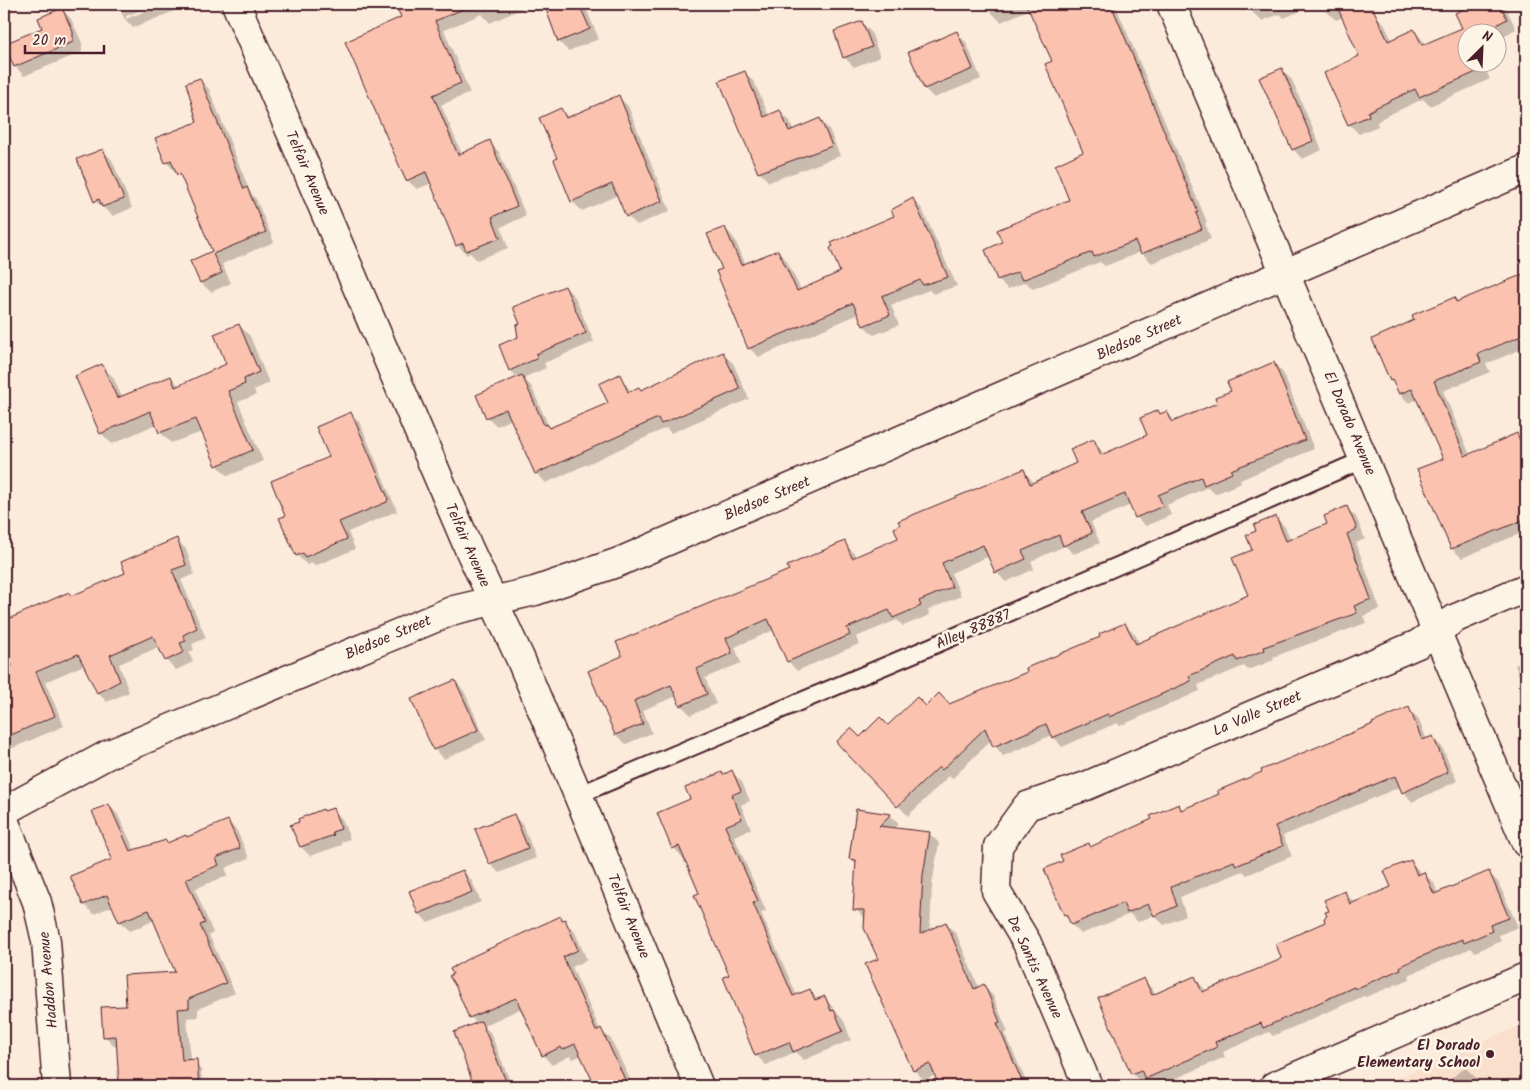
<svg xmlns="http://www.w3.org/2000/svg" width="1530" height="1090" font-family="Kalam,sans-serif">
<rect width="100%" height="100%" fill="#fcebda"/>
<filter id="ink" filterUnits="userSpaceOnUse"><feTurbulence type="fractalNoise" baseFrequency=".02" numOctaves="2"/><feDisplacementMap in="SourceGraphic" scale="10" xChannelSelector="R" yChannelSelector="G"/><feConvolveMatrix kernelMatrix="1 2 1 2 8 2 1 2 1" color-interpolation-filters="sRGB"/></filter>
<g filter="url(#ink)">
<path fill="#fbdfcd" d="M1526 1023V1086H1379Z"/>
<g fill="#0003">
<path d="M118 4H156L126 16V19L162 4H171L174 11 133 28 124 18Z"/>
<path d="M397 4H532L490 23 482 14 444 30 470 93 441 105 462 154 489 142 499 152 526 216 501 227 508 248 477 260 470 253 467 255 458 245 432 183 417 189 407 180 403 18Z"/>
<path d="M545 4H584L599 39 568 51 559 42Z"/>
<path d="M987 4H1115L1207 222 1205 223 1211 239 1152 263 1141 252 1105 266 1100 262 1033 289 1026 282 1008 289 998 280 986 250 1003 243 1071 201 1085 153 1053 62 1030 9 1001 22 991 12Z"/>
<path d="M1249 4H1318L1284 18 1280 14 1262 21 1252 12Z"/>
<path d="M1323 4H1352L1355 12 1336 20 1326 11Z"/>
<path d="M1478 4H1504L1516 29 1498 39V32H1468V62H1482L1490 79 1430 106 1423 99 1384 117 1377 122 1378 126 1359 134 1349 124 1361 57 1375 14 1384 24 1392 40 1414 30 1426 44 1463 28 1457 13Z"/>
<path d="M62 9 71 19 82 43V52L24 76 15 66Z"/>
<path d="M861 22 871 32 880 57 854 67 844 57Z"/>
<path d="M956 33 966 42 981 79 934 98 925 89Z"/>
<path d="M1282 70 1292 80 1322 150 1302 159 1293 149Z"/>
<path d="M744 72 754 82 769 116 780 112 790 121 793 131 819 120 829 129 840 156 769 182 759 172Z"/>
<path d="M200 80 209 89 250 192 256 199 274 242 222 264 231 283 211 292 201 283 191 262 213 252 184 180 166 162 198 123Z"/>
<path d="M618 97 628 106 670 211 637 225 627 216 618 195 582 211 572 201 559 159 561 110 569 118Z"/>
<path d="M103 150 112 160 132 208 113 216 95 201Z"/>
<path d="M913 200 922 209 957 286 933 294 929 290 891 305 899 325 874 335 864 326 859 314 759 357 749 348 723 270 725 228 734 238 746 265 778 251 787 261 801 290 842 273Z"/>
<path d="M1526 274V353L1524 348 1486 364 1490 372 1443 391 1470 455 1517 435 1526 444V531L1462 558 1452 549 1419 470 1445 459 1418 399 1409 403 1400 394 1373 339 1416 321 1454 299 1458 302Z"/>
<path d="M565 287 575 297 594 342 544 363 546 368 523 378 531 386 550 429 610 404 619 376 632 392 641 391 723 354 733 363 749 399 671 433 666 428 546 483 536 473 512 419 497 426 487 417 518 378 510 370 520 338Z"/>
<path d="M239 325 250 336 269 383 254 390 256 395 238 402 263 461 228 476 217 465 202 432 171 443 160 432 156 424 112 444 101 433 102 366 113 377 122 397 171 377 180 387 228 365Z"/>
<path d="M1274 363 1283 373 1314 449 1240 480 1241 483 1215 494 1208 487 1167 505 1171 515 1146 526 1136 517 1131 505 1091 522 1100 543 1074 554 1065 546 1031 561 1034 569 1006 582 996 572 989 556 951 573 961 596 928 610 930 615 903 626 897 620 856 637 859 644 797 671 788 661 774 630 735 647 741 663 705 678 716 704 691 715 681 705 677 696 643 710 652 733 626 744 616 735 589 671 624 657 845 543 857 557 900 539 1024 471 1034 483 1078 464 1093 440 1105 455 1149 436 1158 412 1161 415 1167 412 1176 422 1219 404 1232 391Z"/>
<path d="M351 413 360 423 397 511 348 532 355 549 315 566 312 563 307 565 297 555 287 517 331 458Z"/>
<path d="M1346 507 1356 517 1365 539 1356 543 1380 609 1363 616 1366 623 1273 657 1274 660 1248 670 1244 666 1198 685 1200 691 1147 714 1120 726 1117 723 1062 747 1052 735 1003 756 991 740 952 779 949 776 908 816 838 742 860 739 926 707 949 705 1029 672 1125 624 1135 634 1139 643 1250 596 1253 550 1257 531 1276 517 1285 527 1291 540 1329 524Z"/>
<path d="M176 540 186 549 194 574 181 580 206 638 192 644 194 650 189 652 193 662 176 670 166 660 159 647 119 664 129 692 107 702 98 693 84 665 45 682 64 726 8 750 4 746V665L11 662 4 645V622L68 593 72 597 126 573Z"/>
<path d="M1526 660V693L1515 665Z"/>
<path d="M455 681 464 691 486 740 444 759 434 749Z"/>
<path d="M1408 709 1418 718 1427 740 1432 737 1442 747 1457 781 1412 802 1400 787 1283 836 1292 856 1247 875 1243 871 1180 897 1186 916 1164 925 1154 915 1138 922 1130 914 1081 934 1072 925 1064 862 1088 845 1091 847 1153 820 1178 806 1183 810Z"/>
<path d="M732 772 742 782 750 801 741 805 751 829 734 836 766 911 761 913 797 996 810 991 819 1000 825 998 844 1021 851 1040 804 1060 795 1052 766 1065 756 1055 731 975 701 894 685 857 683 858 674 848 659 814 691 800 724 776Z"/>
<path d="M109 805 118 815 135 851 166 841 168 844 187 838 228 821 237 831 249 858 225 868 228 875 195 889 213 933 209 935 235 993 198 1009V1017L187 1018 191 1061 201 1070 202 1086H120L118 1046H114L105 1036 127 1007 177 973 155 920 130 931 120 922 113 906 94 914 84 905 72 877 114 859Z"/>
<path d="M332 809 342 819 350 839 341 842 342 845 310 856 301 847 325 812Z"/>
<path d="M857 810 890 815 899 824 895 829 929 833 939 843 932 885 930 931 946 924 956 933 979 988 984 986 993 996 1008 1032 1005 1033 1028 1086H940L936 1075 924 1080 914 1070 866 919 855 909 857 865 850 859Z"/>
<path d="M513 815 523 825 536 858 499 873 490 864Z"/>
<path d="M1410 861 1422 874 1424 873 1434 883 1438 894 1489 873 1498 882 1518 927 1499 935 1501 941 1475 952 1471 948 1409 975 1410 979 1366 997 1364 996 1273 1036 1269 1032 1223 1052 1225 1057 1159 1086H1155L1149 1080 1142 1083 1132 1074 1099 999 1144 979 1156 994 1195 978 1207 992 1277 962 1327 922 1330 912 1345 893 1354 902 1393 887Z"/>
<path d="M463 871 472 881 481 902 428 923 419 913Z"/>
<path d="M560 918 574 930 587 960 572 967 600 1030 611 1039 633 1086H636H599L582 1055 573 1059 570 1056 552 1065 543 1055 522 1008 483 1026 490 1032 512 1086H475L455 1033 477 1024 471 1017 457 987Z"/>
<path d="M1465 1067 1484 1086H1442Z"/>
</g>
<g fill="#fac2af" stroke="#4a1f2b">
<path d="M395 4H475L435 21 461 83 433 95 458 155 490 140 517 206 492 217 500 238 466 251 463 243 456 246 426 172 406 181 345 42 401 17Z"/>
<path d="M544 4H579L590 29 558 42Z"/>
<path d="M1026 4H1111L1198 212 1196 213 1202 229 1141 254 1135 241 1094 257 1092 252 1022 280 1018 272 997 280 985 250 1002 242 997 230 1069 200 1055 165 1083 152 1045 64 1052 61Z"/>
<path d="M1336 4H1371L1388 41 1414 29 1422 45 1462 28 1455 13 1475 4H1500L1507 19 1484 32H1468V62H1478L1481 70 1419 97 1415 89 1375 108 1368 112 1369 116 1348 125 1324 73 1359 56Z"/>
<path d="M62 8 73 32V42L14 67 4 44 42 28 38 18Z"/>
<path d="M862 21 872 47 843 58 834 31Z"/>
<path d="M957 31 973 69 924 89 908 52Z"/>
<path d="M1282 68 1313 141 1292 150 1259 78Z"/>
<path d="M745 71 764 117 780 110 789 131 820 118 832 146 758 173 719 81Z"/>
<path d="M200 78 244 189 247 187 266 232 213 254 222 273 200 283 190 261 212 251 180 174 177 175 171 160 165 163 155 138 197 122 186 83Z"/>
<path d="M619 95 662 201 626 217 612 184 571 202 554 160 557 158 539 118 561 108 566 118Z"/>
<path d="M103 149 124 199 102 207 99 199 94 202 77 159Z"/>
<path d="M913 198 948 277 923 285 920 280 882 296 890 315 863 326 853 303 748 349 716 271 722 269 707 234 725 227 741 265 778 250 797 291 840 272 830 248 833 246 831 243 894 216 891 210Z"/>
<path d="M1526 273V334L1478 354 1481 362 1434 381 1465 456 1517 433 1526 455V519L1451 549 1417 469 1443 459 1412 389 1399 394 1392 380 1390 381 1372 339 1414 320 1412 315 1455 297 1456 302Z"/>
<path d="M565 286 586 333 536 354 538 358 509 371 499 345 518 337 516 325 520 324 513 307Z"/>
<path d="M239 324 259 372 244 379 245 384 228 391 253 450 216 466 196 419 159 433 150 411 100 434 75 376 102 364 117 398 171 376 175 387 226 364 214 334Z"/>
<path d="M723 352 740 389 661 424 658 418 535 474 506 409 486 418 476 395 522 375 544 425 547 424 549 428 608 403 599 384 620 374 628 392 639 387 641 390Z"/>
<path d="M1274 362 1305 440 1231 470 1232 473 1204 485 1201 477 1158 495 1163 506 1135 518 1125 494 1082 512 1092 533 1063 546 1059 535 1022 551 1026 559 995 573 983 545 942 563 952 587 919 601 921 606 893 618 889 610 847 628 850 635 787 662 768 619 726 638 732 653 697 669 707 694 680 706 671 685 634 701 643 724 615 735 588 671 622 656 616 642 789 570 787 566 845 541 852 558 898 538 894 528 900 525 898 521 1024 469 1030 484 1076 463 1070 449 1094 439 1101 455 1147 435 1140 418 1158 410 1160 414 1167 411 1172 422 1217 403 1215 397 1231 391 1227 382Z"/>
<path d="M351 412 388 498 387 502 339 522 347 539 305 557 303 553 296 556 279 518 285 516 271 481 329 457 316 427Z"/>
<path d="M1347 506 1357 529 1347 534 1371 599 1354 606 1357 613 1264 647 1265 650 1237 661 1235 656 1189 676 1191 681 1137 705 1109 717 1108 714 1052 738 1046 724 993 747 985 728 942 770 939 767 897 807 836 742 851 728 860 737 880 717 888 725 917 697 926 706 939 693 949 704 1027 672 1026 668 1100 637 1099 634 1125 623 1136 644 1248 595 1232 558 1252 550 1246 535 1256 531 1254 525 1276 516 1286 541 1327 524 1324 516Z"/>
<path d="M177 538 186 565 172 570 197 628 183 635 186 641 180 643 184 652 165 661 153 636 110 655 120 681 97 693 78 654 36 672 55 716 4 738V669L12 666 4 648V621L69 592 71 596 125 573 121 562Z"/>
<path d="M455 680 478 730 433 750 411 699Z"/>
<path d="M1409 707 1422 740 1433 736 1448 772 1402 793 1395 776 1275 826 1283 846 1236 866 1234 861 1171 887 1177 906 1154 916 1148 904 1127 913 1123 903 1071 925 1066 914 1064 915 1044 869 1063 861 1060 855 1089 843 1090 847 1152 819 1150 816 1179 804 1181 810 1219 794 1217 791 1262 772 1261 770 1373 724 1372 723Z"/>
<path d="M732 770 741 791 732 795 742 819 725 826 758 901 753 903 793 996 810 989 815 1000 825 996 831 1011 834 1010 843 1031 793 1052 789 1042 755 1056 723 977 729 975 694 895 699 893 679 846 672 849 657 813 690 799 685 788 722 772 723 775Z"/>
<path d="M109 804 130 851 166 840 167 843 186 835 187 837 228 820 240 848 216 858 219 865 186 879 205 923 200 925 226 983 189 999V1008L178 1009 182 1060 197 1059 199 1086H119L116 1036 103 1037 101 1007 126 1006 124 975 175 972 149 910 119 922 107 895 83 905 70 876 112 859 92 811Z"/>
<path d="M333 808 341 829 332 832 334 835 300 847 290 825 299 822 298 819 323 809 324 811Z"/>
<path d="M856 809 891 814 879 826 930 832 923 875 920 934 946 922 974 989 984 984 1000 1022 997 1023 1024 1086H939L930 1064 913 1071 865 964 878 959 864 928 865 910H853L856 860 849 859Z"/>
<path d="M514 814 528 848 489 864 475 829Z"/>
<path d="M1411 860 1417 875 1424 872 1434 894 1489 871 1509 918 1490 925 1492 931 1464 943 1462 939 1400 966 1401 969 1355 989 1354 987 1263 1028 1261 1023 1215 1042 1217 1047 1145 1079 1141 1070 1131 1074 1098 998 1144 978 1152 995 1195 976 1202 992 1277 961 1281 958 1276 944 1325 922 1324 918 1327 916 1325 912 1329 911 1324 900 1345 891 1350 904 1391 887 1384 871Z"/>
<path d="M463 870 472 892 418 914 409 891Z"/>
<path d="M561 916 562 920 565 919 578 950 563 957 596 1031 601 1028 628 1086H595L575 1044 562 1050 561 1047 542 1056 516 998 469 1018 456 987 449 976 453 974 450 969 471 957Z"/>
<path d="M481 1021 508 1086H474L454 1032Z"/>
</g>
<g fill="none" stroke-linecap="round" stroke-linejoin="round">
<defs>
<path id="service" d="M578 795 937 644 1365 459"/>
<g id="minor">
<path d="M236 4 469 549 520 658 578 795 699 1086"/>
<path d="M1171 4 1526 843"/>
<path d="M4 820 37 902 46 941 57 1086"/>
<path d="M1088 1086 1027 943 996 891 998 846 1027 806 1086 786 1418 644 1456 618 1526 588"/>
<path d="M1274 1086 1526 977"/>
</g>
<path id="tertiary" d="M4 811 107 755 454 610 535 591 619 562 1526 169"/>
</defs>
<use href="#service" stroke="#4a1f2b" stroke-width="20"/>
<use href="#minor" stroke="#4a1f2b" stroke-width="31"/>
<use href="#tertiary" stroke="#4a1f2b" stroke-width="31"/>
<use href="#service" stroke="#fcf5e5" stroke-width="16"/>
<use href="#minor" stroke="#fcf5e5" stroke-width="28"/>
<use href="#tertiary" stroke="#fcf5e5" stroke-width="28"/>
</g>
</g>
<circle fill="#4a1f2b" stroke="#fcf5e5" stroke-width="2" cx="1490" cy="1054" r="5"/>
<g text-anchor="middle" stroke-width="5" stroke-linejoin="round" paint-order="stroke">
<g font-size="15" fill="#4a1f2b" stroke="#fcf5e5">
<text transform="translate(308 173) rotate(67)" y="5">Telfair Avenue</text>
<text transform="translate(1139 337) rotate(-24)" y="5">Bledsoe Street</text>
<text transform="translate(1350 423) rotate(67)" y="5">El Dorado Avenue</text>
<text transform="translate(767 498) rotate(-23)" y="5">Bledsoe Street</text>
<text transform="translate(468 545) rotate(66)" y="5">Telfair Avenue</text>
<text transform="translate(973 629) rotate(-23)" y="5">Alley 88887</text>
<text transform="translate(388 637) rotate(-23)" y="5">Bledsoe Street</text>
<text transform="translate(1257 713) rotate(-23)" y="5">La Valle Street</text>
<text transform="translate(629 916) rotate(68)" y="5">Telfair Avenue</text>
<text transform="translate(1035 967) rotate(65)" y="5">De Santis Avenue</text>
<text transform="translate(48 980) rotate(-95)" y="5">Haddon Avenue</text>
</g>
<g font-size="15" font-weight="bold" fill="#4a1f2b" stroke="#fcf5e5" text-anchor="end">
<text x="1480" y="1050">El Dorado<tspan x="1480" dy="17">Elementary School</tspan></text>
</g>
</g>
<rect width="1530" height="1090" fill="none" stroke="#fcf5e5" stroke-width="20"/>
<rect x="10" y="10" width="1510" height="1070" fill="none" stroke="#4a1f2b" stroke-width="2" filter="url(#ink)"/>
<g transform="translate(1482 48) rotate(24)"><circle r="24" fill="#fcf5e5" stroke="#b59f9b"/>
<path d="M0-4L9 19L0 12L-9 19Z" fill="#4a1f2b"/>
<text y="-8" font-size="14" font-weight="bold" text-anchor="middle" fill="#4a1f2b">N</text>
</g>
<path d="M25 45v8h79v-8" fill="none" stroke="#4a1f2b" stroke-width="2.5"/>
<text x="32" y="45" font-size="15" fill="#4a1f2b" stroke="#fcf5e5" stroke-width="4" paint-order="stroke">20 m</text>
</svg>
